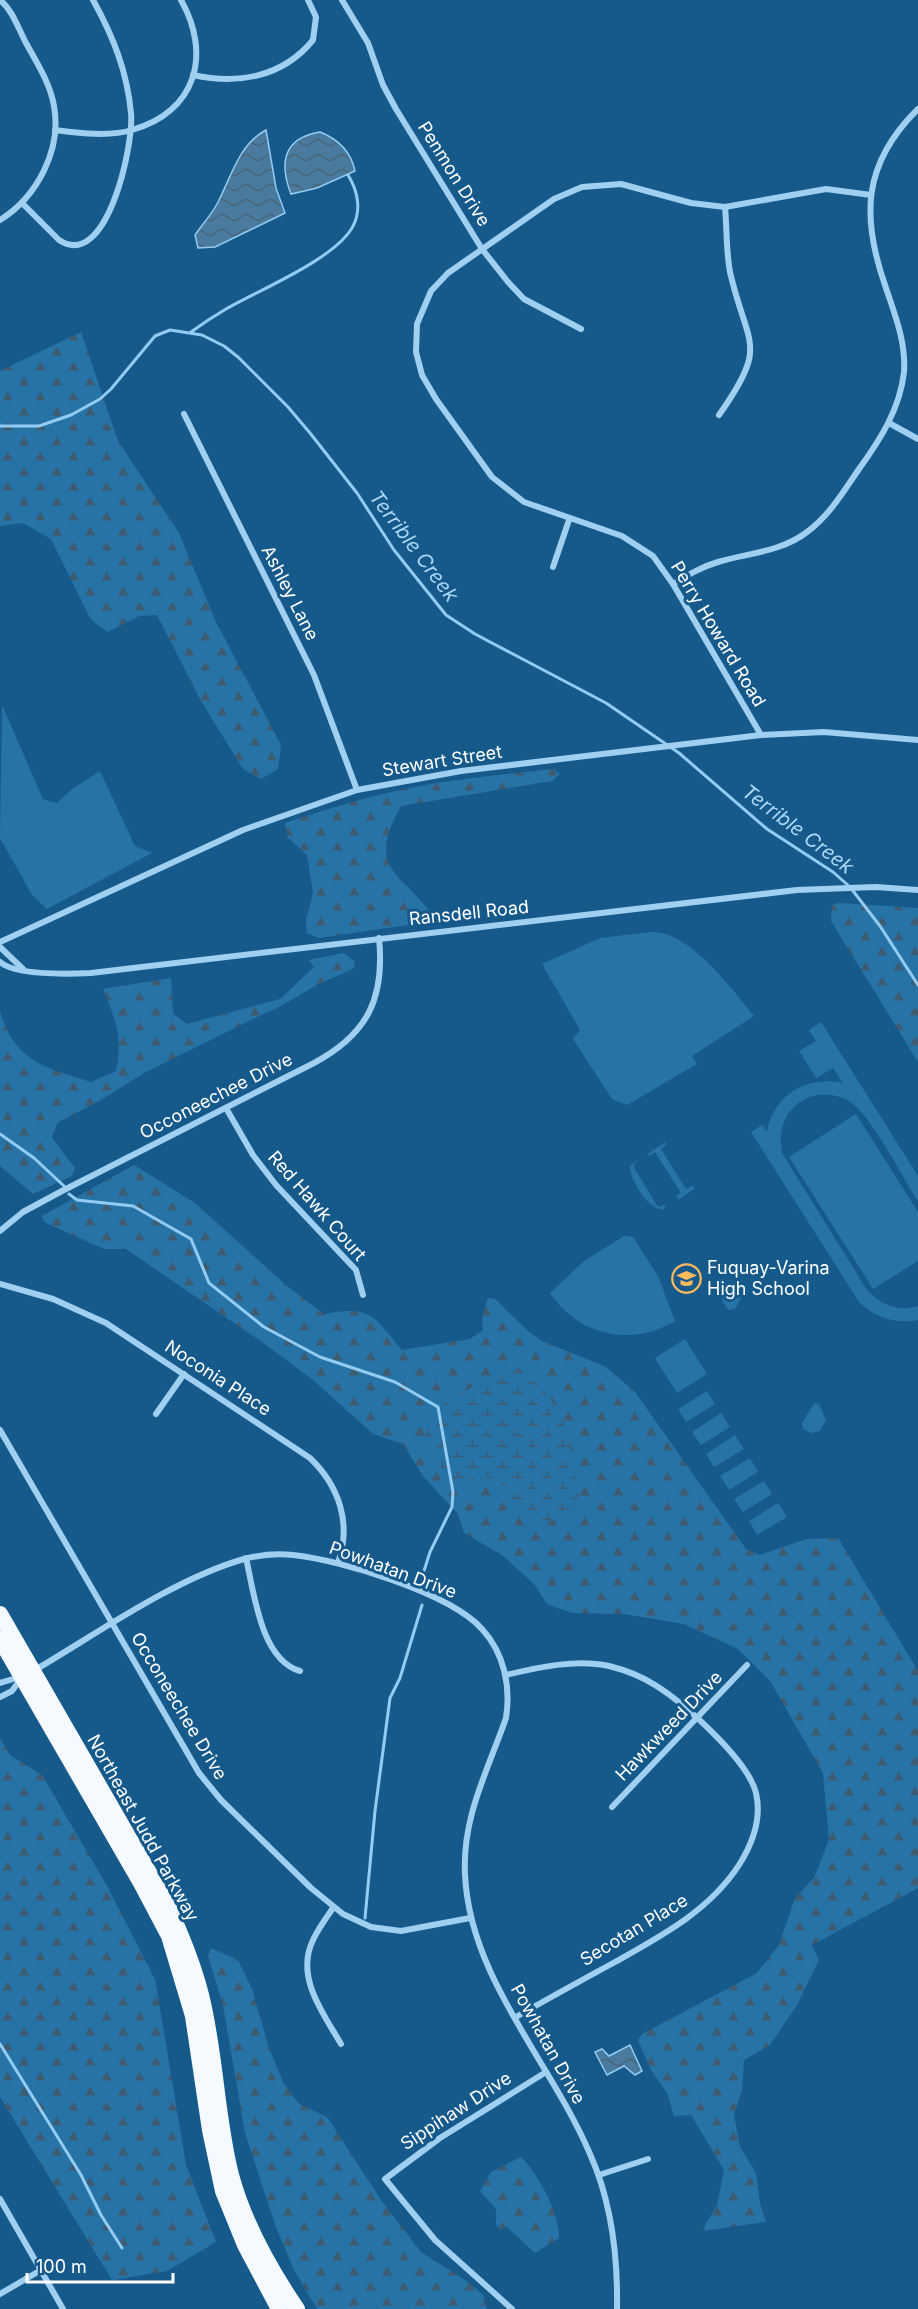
<svg xmlns="http://www.w3.org/2000/svg" width="918" height="2309" font-family="Inter,sans-serif">
<defs>
<pattern id="forest-firs" width="22" height="20" patternUnits="userSpaceOnUse" patternTransform="scale(1.5)"><rect width="22" height="20" fill="#2673a8"/><path d="M5 1l3.5 6h-7zM16 11l3.5 6h-7z" fill="#3d5c71"/></pattern>
<pattern id="wetland-marsh" width="20" height="14" patternUnits="userSpaceOnUse" patternTransform="scale(1.5)"><rect width="20" height="14" fill="#2673a8"/><path d="M1 5h8M5 5V1M11 12h8M15 12V8" fill="none" stroke="#3d5c71"/></pattern>
<pattern id="water-waves" width="16" height="10" patternUnits="userSpaceOnUse" patternTransform="scale(1.5)"><rect width="16" height="10" fill="#4a7b9f"/><path d="M0 5q4-4 8 0t8 0" fill="none" stroke="#4b6476"/></pattern>
</defs>
<rect width="100%" height="100%" fill="#165a8c"/>
<g fill="#2673a8">
<path d="M2 705 43 799 57 803 72 789 100 771 135 846 152 853 47 909 32 895 0 838Z"/>
<path d="M651 932C690 931 732 989 754 1016L692 1056 697 1064 627 1105 612 1099 573 1039 580 1030 542 964 600 938Z"/>
<path d="M821 1022 918 1176V1201C903 1178 873 1120 854 1105 837 1091 811 1091 795 1106 781 1119 779 1135 782 1153L867 1290C881 1305 898 1312 918 1306V1320C895 1324 876 1318 859 1302L751 1132 762 1125 767 1132C773 1095 807 1075 843 1083L833 1068 816 1078 799 1051 816 1041 809 1030Z"/>
<path d="M856 1114 918 1212V1261L873 1289 789 1157Z"/>
<path d="M666 1142V1145L661 1149 686 1189 692 1186 695 1188 678 1200 676 1196 681 1193 655 1152 650 1156 647 1154Z"/>
<path d="M638 1160 633 1166 658 1207 666 1204 664 1209C649 1212 630 1180 630 1166Z"/>
<path d="M624 1236 633 1237 658 1276 675 1321C630 1348 578 1335 550 1293L584 1261Z"/>
<path d="M733 1283 745 1290 736 1308 729 1310C718 1301 720 1287 733 1283Z"/>
<path d="M685 1339 707 1374 677 1393 655 1358Z"/>
<path d="M707 1391 715 1404 686 1422 678 1409Z"/>
<path d="M814 1403 819 1404 826 1420 820 1431 811 1433 803 1429 802 1423Z"/>
<path d="M721 1413 730 1427 701 1445 692 1432Z"/>
<path d="M735 1435 744 1449 714 1467 706 1454Z"/>
<path d="M750 1458 758 1472 729 1490 720 1476Z"/>
<path d="M764 1481 772 1494 743 1512 734 1499Z"/>
<path d="M778 1503 787 1517 757 1535 749 1521Z"/>
</g>
<g fill="url(#forest-firs)">
<path d="M81 332 118 441 179 533 216 622 281 745 278 769 261 779 243 769 201 701 157 615 139 616 108 632 91 620 51 539 23 523 0 526V371Z"/>
<path d="M553 769 560 774 552 781 401 806C361 876 411 874 435 921L319 938 307 933 306 920 313 893 307 855 288 838 285 823C322 811 358 799 396 791 448 779 500 775 553 769Z"/>
<path d="M839 903 918 908V1062L831 921 832 905Z"/>
<path d="M343 953 354 961 355 967C344 974 333 977 321 983 301 993 285 1006 263 1014L144 1073 101 1100 57 1123 52 1138 75 1168 72 1176 33 1194 0 1166V1011C15 1063 45 1067 91 1082L116 1071C123 1038 116 1020 103 989L171 978 173 1014 187 1024 280 999 314 967 309 960Z"/>
<path d="M134 1165 195 1203 287 1286 324 1314C372 1305 373 1316 402 1350L470 1339 483 1330 482 1317 488 1298 495 1299 528 1331 542 1341 606 1367 635 1392 746 1549 760 1555 806 1539 838 1538 918 1671V1888L812 1945 819 1960 797 2005 770 2045 744 2060 742 2090 734 2115 740 2147 756 2173 760 2203 766 2222 702 2231 717 2205 724 2170 691 2115 674 2116 667 2093 651 2070 638 2040 642 2034 757 1973 779 1945 795 1898 814 1878 829 1840 823 1773 770 1681 738 1649 684 1624 624 1614 572 1613 547 1604 534 1584 502 1555 464 1533 458 1514 423 1476 403 1444 373 1434 313 1380 262 1342 126 1249H104L44 1222 42 1216Z"/>
<path d="M0 1738 10 1755 42 1775 107 1886 155 1979 186 2165 216 2242 167 2271 112 2280 0 2097Z"/>
<path d="M211 1948 238 1960 252 1989 269 2048 283 2082 299 2104 327 2117 381 2200 421 2252 468 2282 483 2295 487 2309H317L294 2270 276 2227 245 2133 223 2005 208 1956Z"/>
<path d="M521 2157C538 2173 560 2214 559 2238L535 2253 507 2227 500 2230 496 2225V2209L480 2191 491 2172Z"/>
</g>
<path fill="url(#wetland-marsh)" d="M511 1364 549 1396 563 1421 580 1489 574 1510C566 1516 558 1519 548 1521 509 1526 521 1490 492 1479 469 1470 466 1489 450 1492L440 1479C445 1460 433 1452 419 1443L438 1407Z"/>
<g fill="url(#water-waves)" stroke="#93ccf2" stroke-width="1.5">
<path d="M266 130 276 188 285 213 215 247 198 248 195 235C202 225 211 215 217 204 231 178 238 145 266 130Z"/>
<path d="M320 132C338 139 351 152 355 171L317 188 291 194C279 163 283 138 320 132Z"/>
<path d="M630 2045 642 2071 635 2075 624 2066 607 2075 595 2052 602 2049 609 2056Z"/>
</g>
<g fill="none" stroke-linecap="round" stroke-linejoin="round">
<g stroke="#93ccf2" stroke-width="3">
<path d="M191 332C202 324 214 316 226 309 259 290 333 260 352 228 362 211 358 191 348 175"/>
<path d="M0 426H39L71 415 100 399 111 389 155 336 170 330 202 335 224 346 238 357 288 407 310 433 357 493 394 550 446 615 475 634 606 703 679 753 767 829 833 872 850 887 880 926 918 985"/>
<path d="M0 1134 34 1158 64 1186"/>
<path d="M69 1194 77 1200 133 1206 191 1239 209 1283 264 1327 320 1357 395 1382 438 1407 453 1492 452 1507 430 1552 423 1574 428 1580"/>
<path d="M365 1918 375 1811 390 1698 400 1678 422 1605"/>
<path d="M0 2044 81 2175 101 2215 122 2248"/>
</g>
<g stroke="#a0cfef" stroke-width="6">
<path d="M0 0C12 9 19 30 26 43 37 63 50 83 54 106 62 150 37 197 0 220"/>
<path d="M342 0 368 43 383 85 396 109 482 249 508 282 524 299 581 329"/>
<path d="M193 75C238 85 283 77 313 40L316 17 308 0"/>
<path d="M55 130C79 133 109 137 132 130 196 112 212 55 181 0"/>
<path d="M22 203 59 240C107 272 134 144 131 113 127 71 113 36 93 0"/>
<path d="M184 414 314 675 357 790"/>
<path d="M719 415C770 343 747 347 730 272 726 251 727 228 725 207"/>
<path d="M889 423 918 439"/>
<path d="M553 567 569 520"/>
<path d="M673 584C688 575 701 567 718 562 748 553 781 552 807 532 829 516 844 491 859 469 880 440 900 409 904 372 906 342 895 315 886 288 861 218 862 164 918 109"/>
<path d="M761 735 673 584 653 556 622 536 524 502 492 477 436 399 422 375 416 352 417 324 431 291 448 273 554 199 582 187 621 184 691 203 725 207 826 189 871 195"/>
<path d="M0 942 243 830 357 790 461 771 761 735 824 732 918 740"/>
<path d="M0 947 23 969"/>
<path d="M0 962C15 976 69 974 91 973L797 890 876 887 918 890"/>
<path d="M226 1108 253 1155 276 1185 356 1270 363 1295"/>
<path d="M0 1231 23 1212 62 1191 314 1063C368 1034 385 998 379 938"/>
<path d="M0 1284 53 1299 106 1323 310 1458C339 1486 352 1523 338 1563"/>
<path d="M156 1414 184 1374"/>
<path d="M0 1430 199 1773 221 1800 311 1888 343 1914 371 1927 401 1931 470 1918"/>
<path d="M246 1558C254 1593 261 1660 300 1671"/>
<path d="M35 1670C98 1633 174 1579 244 1559 259 1555 277 1553 293 1555 341 1560 450 1593 482 1629 504 1653 511 1686 506 1718 488 1770 462 1817 465 1874 469 1977 551 2062 590 2154 612 2203 618 2255 617 2309"/>
<path d="M506 1675C539 1667 576 1659 609 1666 625 1670 641 1676 655 1685 684 1703 748 1760 756 1793 762 1819 753 1843 739 1865 709 1911 661 1936 615 1962 582 1980 549 1998 516 2017"/>
<path d="M0 1683 20 1677"/>
<path d="M0 1697 12 1691 22 1677"/>
<path d="M612 1807 747 1665"/>
<path d="M333 1908C326 1918 318 1929 313 1940 295 1977 323 2013 341 2044"/>
<path d="M599 2175 648 2159"/>
<path d="M0 2199 63 2309"/>
<path d="M0 2294 41 2270"/>
<path d="M512 2309 435 2240 385 2179 440 2138 546 2072"/>
</g>
<g stroke="#f4faff" stroke-width="16">
<path d="M0 1614 166 1902C180 1932 193 1963 201 1995 216 2054 216 2116 231 2175 244 2223 269 2268 297 2309"/>
<path d="M0 1639 141 1883 169 1936 193 2016 210 2130 223 2191 245 2245 279 2309"/>
</g>
</g>
<defs>
<symbol id="school-ring" viewBox="-11 -11 22 22"><circle r="9.5" fill="#165a8c" stroke="#ffba5e" stroke-width="1.5"/><path d="M0-5L7-2L0 1L-7-2ZM-4 1L0 2.5L4 1V4Q0 6-4 4Z" fill="#ffba5e"/></symbol>
</defs>
<g fill-rule="evenodd">
<use href="#school-ring" x="670" y="1262" width="33" height="33"/>
</g>
<g text-anchor="middle" stroke-width="6" stroke-linejoin="round" paint-order="stroke">
<g font-size="18" fill="#fff" stroke="#165a8c">
<text transform="translate(454 174) rotate(58)" y="6">Penmon Drive</text>
<text transform="translate(290 593) rotate(63)" y="6">Ashley Lane</text>
<text transform="translate(718 634) rotate(59)" y="6">Perry Howard Road</text>
<text transform="translate(442 761) rotate(-9)" y="6">Stewart Street</text>
<text transform="translate(469 913) rotate(-6)" y="6">Ransdell Road</text>
<text transform="translate(216 1096) rotate(-27)" y="6">Occoneechee Drive</text>
<text transform="translate(317 1206) rotate(49)" y="6">Red Hawk Court</text>
<text transform="translate(218 1378) rotate(33)" y="6">Noconia Place</text>
<text transform="translate(393 1570) rotate(20)" y="6">Powhatan Drive</text>
<text transform="translate(179 1706) rotate(59)" y="6">Occoneechee Drive</text>
<text transform="translate(669 1726) rotate(-46)" y="6">Hawkweed Drive</text>
<text transform="translate(143 1828) rotate(61)" y="6">Northeast Judd Parkway</text>
<text transform="translate(634 1930) rotate(-31)" y="6">Secotan Place</text>
<text transform="translate(548 2044) rotate(61)" y="6">Powhatan Drive</text>
<text transform="translate(456 2111) rotate(-33)" y="6">Sippihaw Drive</text>
</g>
<g font-size="18" fill="#fff" stroke="#165a8c" text-anchor="start">
<text x="707" y="1274">Fuquay-Varina<tspan x="707" dy="21">High School</tspan></text>
</g>
<g font-size="20" font-style="italic" fill="#acd8f6" stroke="#165a8c">
<text transform="translate(414 546) rotate(53)" y="7">Terrible Creek</text>
<text transform="translate(798 829) rotate(37)" y="7">Terrible Creek</text>
</g>
</g>
<path d="M27 2273v9h146v-9" fill="none" stroke="#ffffff" stroke-width="3"/>
<text x="36" y="2273" font-size="18" fill="#ffffff" stroke="#165a8c" stroke-width="4.5" paint-order="stroke">100 m</text>
</svg>
